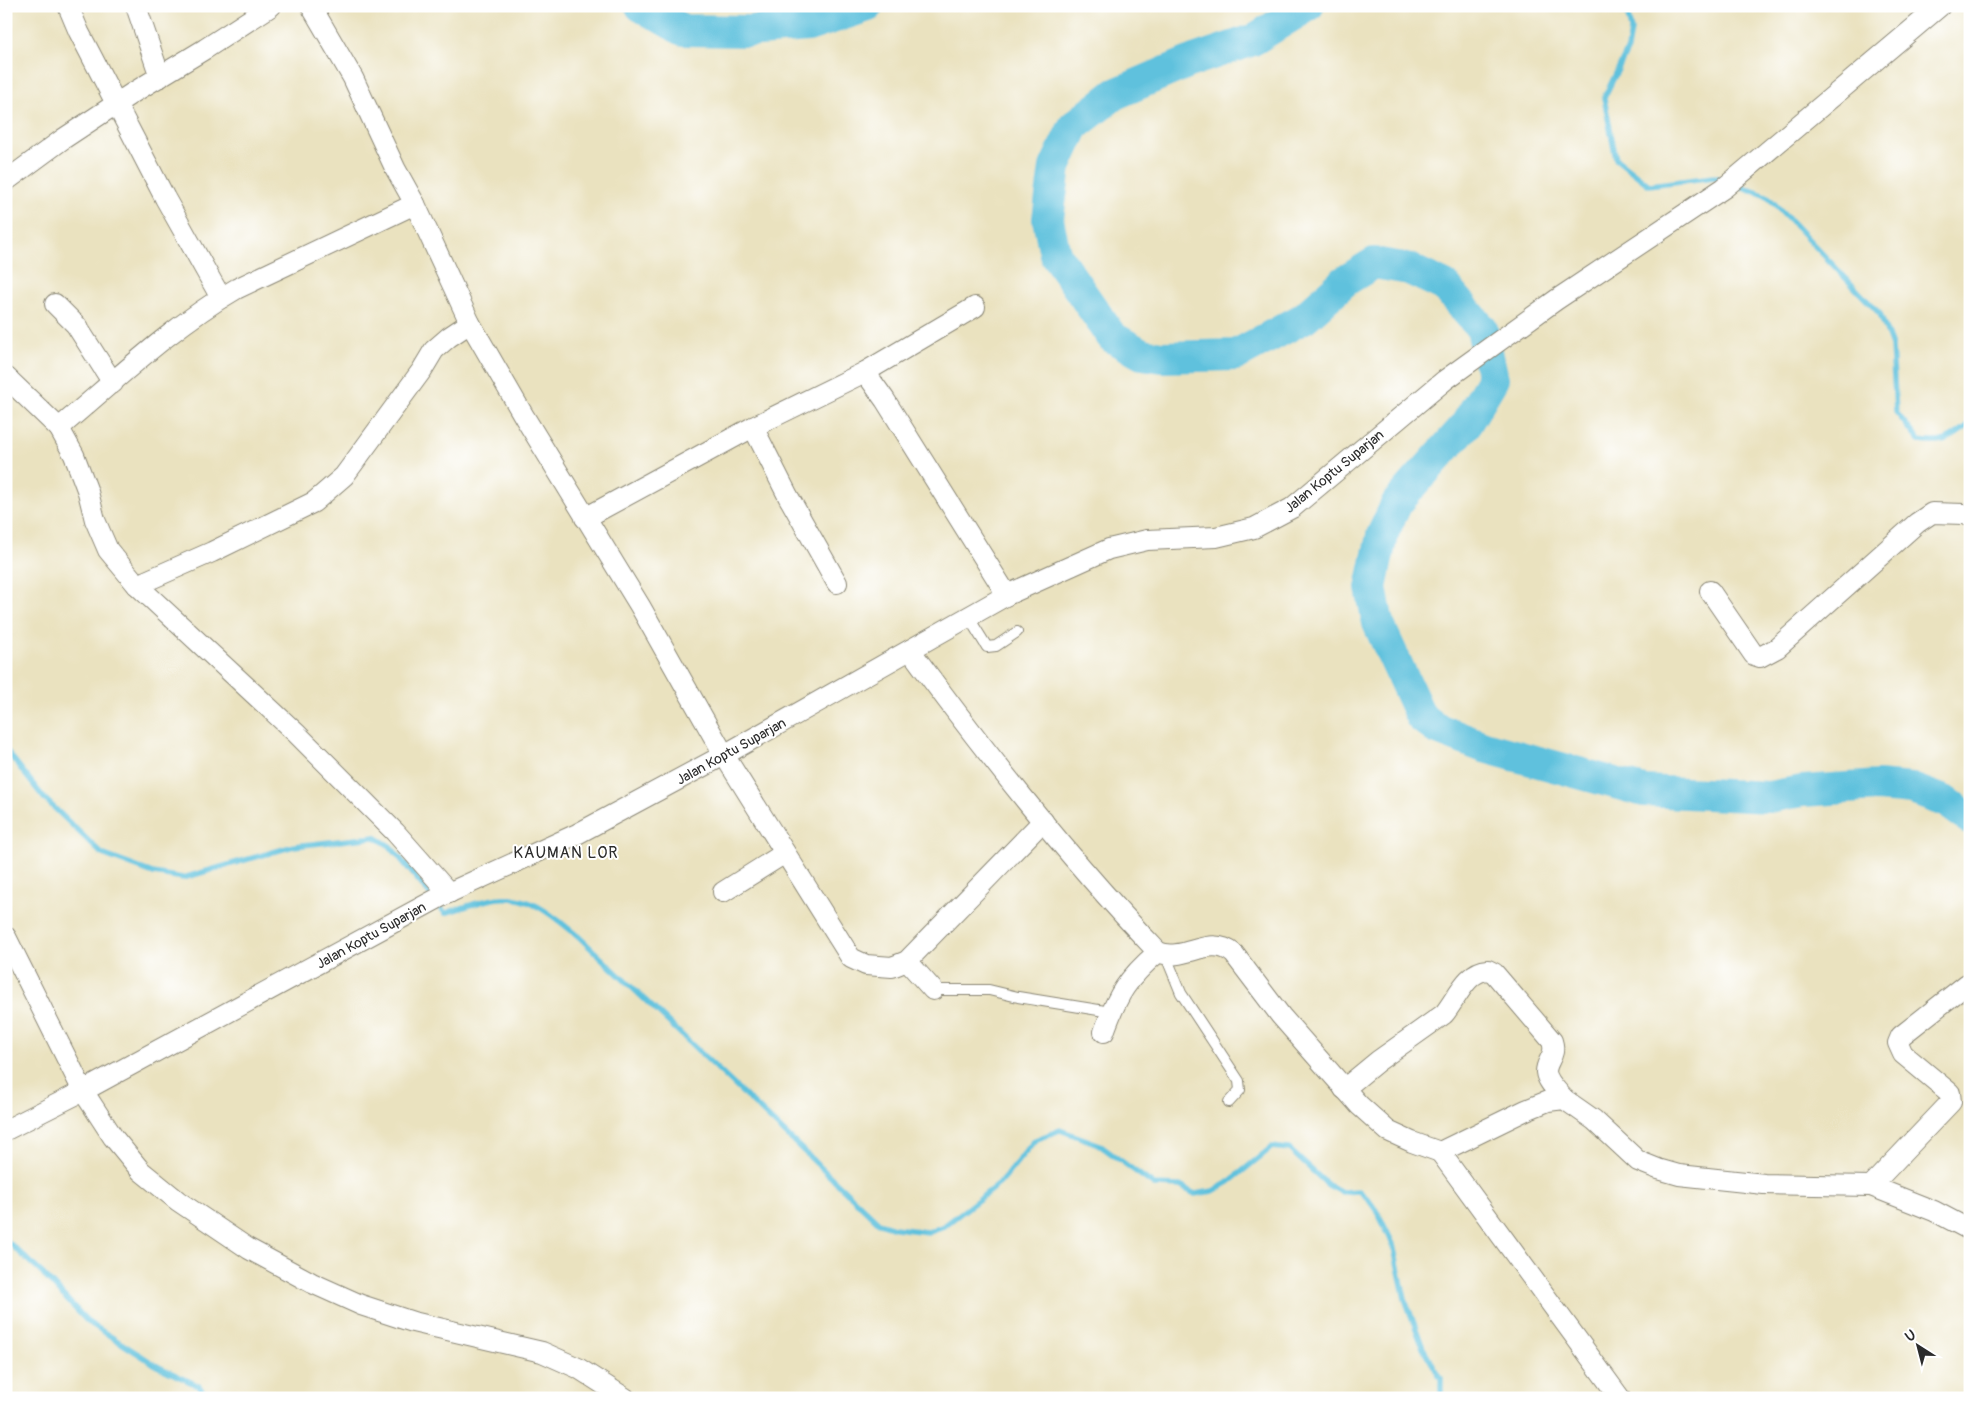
<svg xmlns="http://www.w3.org/2000/svg" width="1976" height="1404" font-family="Pangolin,sans-serif">
<rect width="100%" height="100%" fill="#fff"/>
<filter id="ink" filterUnits="userSpaceOnUse"><feTurbulence type="fractalNoise" baseFrequency=".02" numOctaves="2"/><feDisplacementMap in="SourceGraphic" scale="10" xChannelSelector="R" yChannelSelector="G"/><feConvolveMatrix kernelMatrix="1 2 1 2 8 2 1 2 1" color-interpolation-filters="sRGB"/></filter>
<filter id="wash" filterUnits="userSpaceOnUse"><feTurbulence type="fractalNoise" baseFrequency=".0096" numOctaves="4" result="noise"/><feDisplacementMap in="SourceGraphic" scale="20" xChannelSelector="R" yChannelSelector="G"/><feGaussianBlur stdDeviation="1.12" result="paint"/><feColorMatrix in="noise" values="0 0 0 0 0 0 0 0 0 0 0 0 0 0 0 0 0 1.4 0 .05"/><feComposite in="paint" operator="in"/></filter>
<g filter="url(#wash)">
<rect width="100%" height="100%" fill="#eae2bf"/>
<g fill="none" stroke-linecap="round" stroke-linejoin="round">
<g stroke="#5fc1dd" stroke-width="5.5">
<path d="M1626 6 1631 30 1628 49 1604 98 1616 159 1649 185 1714 177 1725 181"/>
<path d="M1734 184 1767 196 1880 314 1892 346 1896 412 1919 441C1945 445 1950 439 1970 424"/>
<path d="M6 750 44 798 102 854 153 873 183 878 294 846 375 837 390 846 445 913C460 909 485 899 500 898 532 895 555 918 578 936L879 1223 895 1228 928 1232 944 1226 1000 1183 1035 1140 1060 1130 1098 1144 1154 1185 1180 1186 1195 1194 1213 1191 1229 1182 1272 1147 1289 1149 1328 1185 1342 1192 1359 1191 1368 1199 1378 1213 1393 1244 1405 1299 1423 1348 1441 1378V1398"/>
<path d="M6 1240 42 1273 88 1322 159 1367 199 1386 207 1398"/>
</g>
<g stroke="#5fc1dd" stroke-width="32">
<path d="M641 6 683 30 748 31 808 26 868 6"/>
<path d="M1308 6 1253 40 1194 60 1115 94 1074 126 1055 167 1048 219 1055 254 1112 337 1142 354 1162 357 1236 355 1304 318 1345 281 1374 263 1409 269 1445 286 1482 329 1493 379 1465 426 1397 503 1382 535 1371 588 1378 623 1421 717 1435 728 1484 747 1644 791 1769 797 1802 791 1878 786 1912 789 1947 802 1970 819"/>
</g>
</g>
</g>
<g filter="url(#ink)">
<g fill="none" stroke-linecap="round" stroke-linejoin="round">
<defs>
<g id="service">
<path d="M969 618 987 647 996 646 1017 632"/>
<path d="M1165 954 1181 993 1239 1081 1240 1090 1229 1102"/>
<path d="M933 990H989L1018 997 1111 1012"/>
</g>
<g id="minor">
<path d="M68 6 79 32 165 198 221 298"/>
<path d="M136 6 160 77"/>
<path d="M6 181 63 139 131 94 205 49 271 6"/>
<path d="M415 204 470 323 525 418 640 606 724 755 851 958 866 965 892 967 907 961 1043 821"/>
<path d="M55 304 76 325 113 383"/>
<path d="M865 372 975 307"/>
<path d="M6 377 59 428 74 455 88 492 95 520 108 550 137 585 296 733 395 832 449 893"/>
<path d="M753 427 788 496 837 583"/>
<path d="M59 428C116 380 172 326 236 289L415 204 395 168 353 78 311 6"/>
<path d="M585 518 753 427 865 372 885 400 1007 595"/>
<path d="M137 585 212 552 314 502 344 476 422 370 434 350 449 337 470 323"/>
<path d="M1710 591 1754 655 1760 657 1777 648 1917 523 1932 513 1964 514 1970 516"/>
<path d="M910 650C987 755 1068 858 1158 952 1185 963 1209 933 1234 954L1281 1016 1359 1105 1388 1131 1412 1142 1440 1152 1526 1110 1548 1101 1564 1099 1594 1120 1638 1161 1658 1169 1679 1175 1764 1184 1871 1186 1934 1211 1970 1230"/>
<path d="M723 892 785 853"/>
<path d="M6 937 83 1091 113 1137 141 1171 178 1201 249 1249 312 1283 361 1305 413 1322 542 1352 578 1368 625 1398"/>
<path d="M907 961 933 990"/>
<path d="M1104 1032C1118 993 1127 979 1158 952"/>
<path d="M1344 1089 1378 1061 1444 1014C1457 999 1466 971 1488 970L1494 973 1552 1041C1557 1056 1546 1060 1546 1072 1547 1082 1558 1091 1564 1099"/>
<path d="M6 1130 83 1091 444 895 577 834 724 755 1007 595 1109 549 1147 540 1216 537 1254 528 1292 508 1445 380 1556 300 1724 188 1940 6"/>
<path d="M1440 1152 1620 1398"/>
<path d="M1871 1186 1951 1102 1950 1093 1903 1054 1898 1043 1901 1036 1967 984"/>
</g>
</defs>
<use href="#service" stroke="#8a8675" stroke-width="12"/>
<use href="#minor" stroke="#8a8675" stroke-width="22"/>
<use href="#service" stroke="#fff" stroke-width="10"/>
<use href="#minor" stroke="#fff" stroke-width="20"/>
</g>
</g>
<g text-anchor="middle" stroke-width="4" stroke-linejoin="round" paint-order="stroke">
<g font-size="14" fill="#2b2b2b" stroke="#fff">
<text transform="translate(1334 471) rotate(-39)" y="5">Jalan Koptu Suparjan</text>
<text transform="translate(731 751) rotate(-29)" y="5">Jalan Koptu Suparjan</text>
<text transform="translate(371 935) rotate(-29)" y="5">Jalan Koptu Suparjan</text>
</g>
<g font-size="16" letter-spacing="1" fill="#2b2b2b" stroke="#fff">
<text x="566" y="858">KAUMAN LOR</text>
</g>
</g>
<rect width="1976" height="1404" fill="none" stroke="#fff" stroke-width="25"/>
<g transform="translate(1918 1346) rotate(324)" stroke="#ffffff" stroke-width="4" paint-order="stroke">
<path d="M0-4L9 19L0 12L-9 19Z" fill="#2b2b2b"/>
<text y="-8" font-size="14" font-weight="bold" text-anchor="middle" fill="#2b2b2b">U</text>
</g>
</svg>
